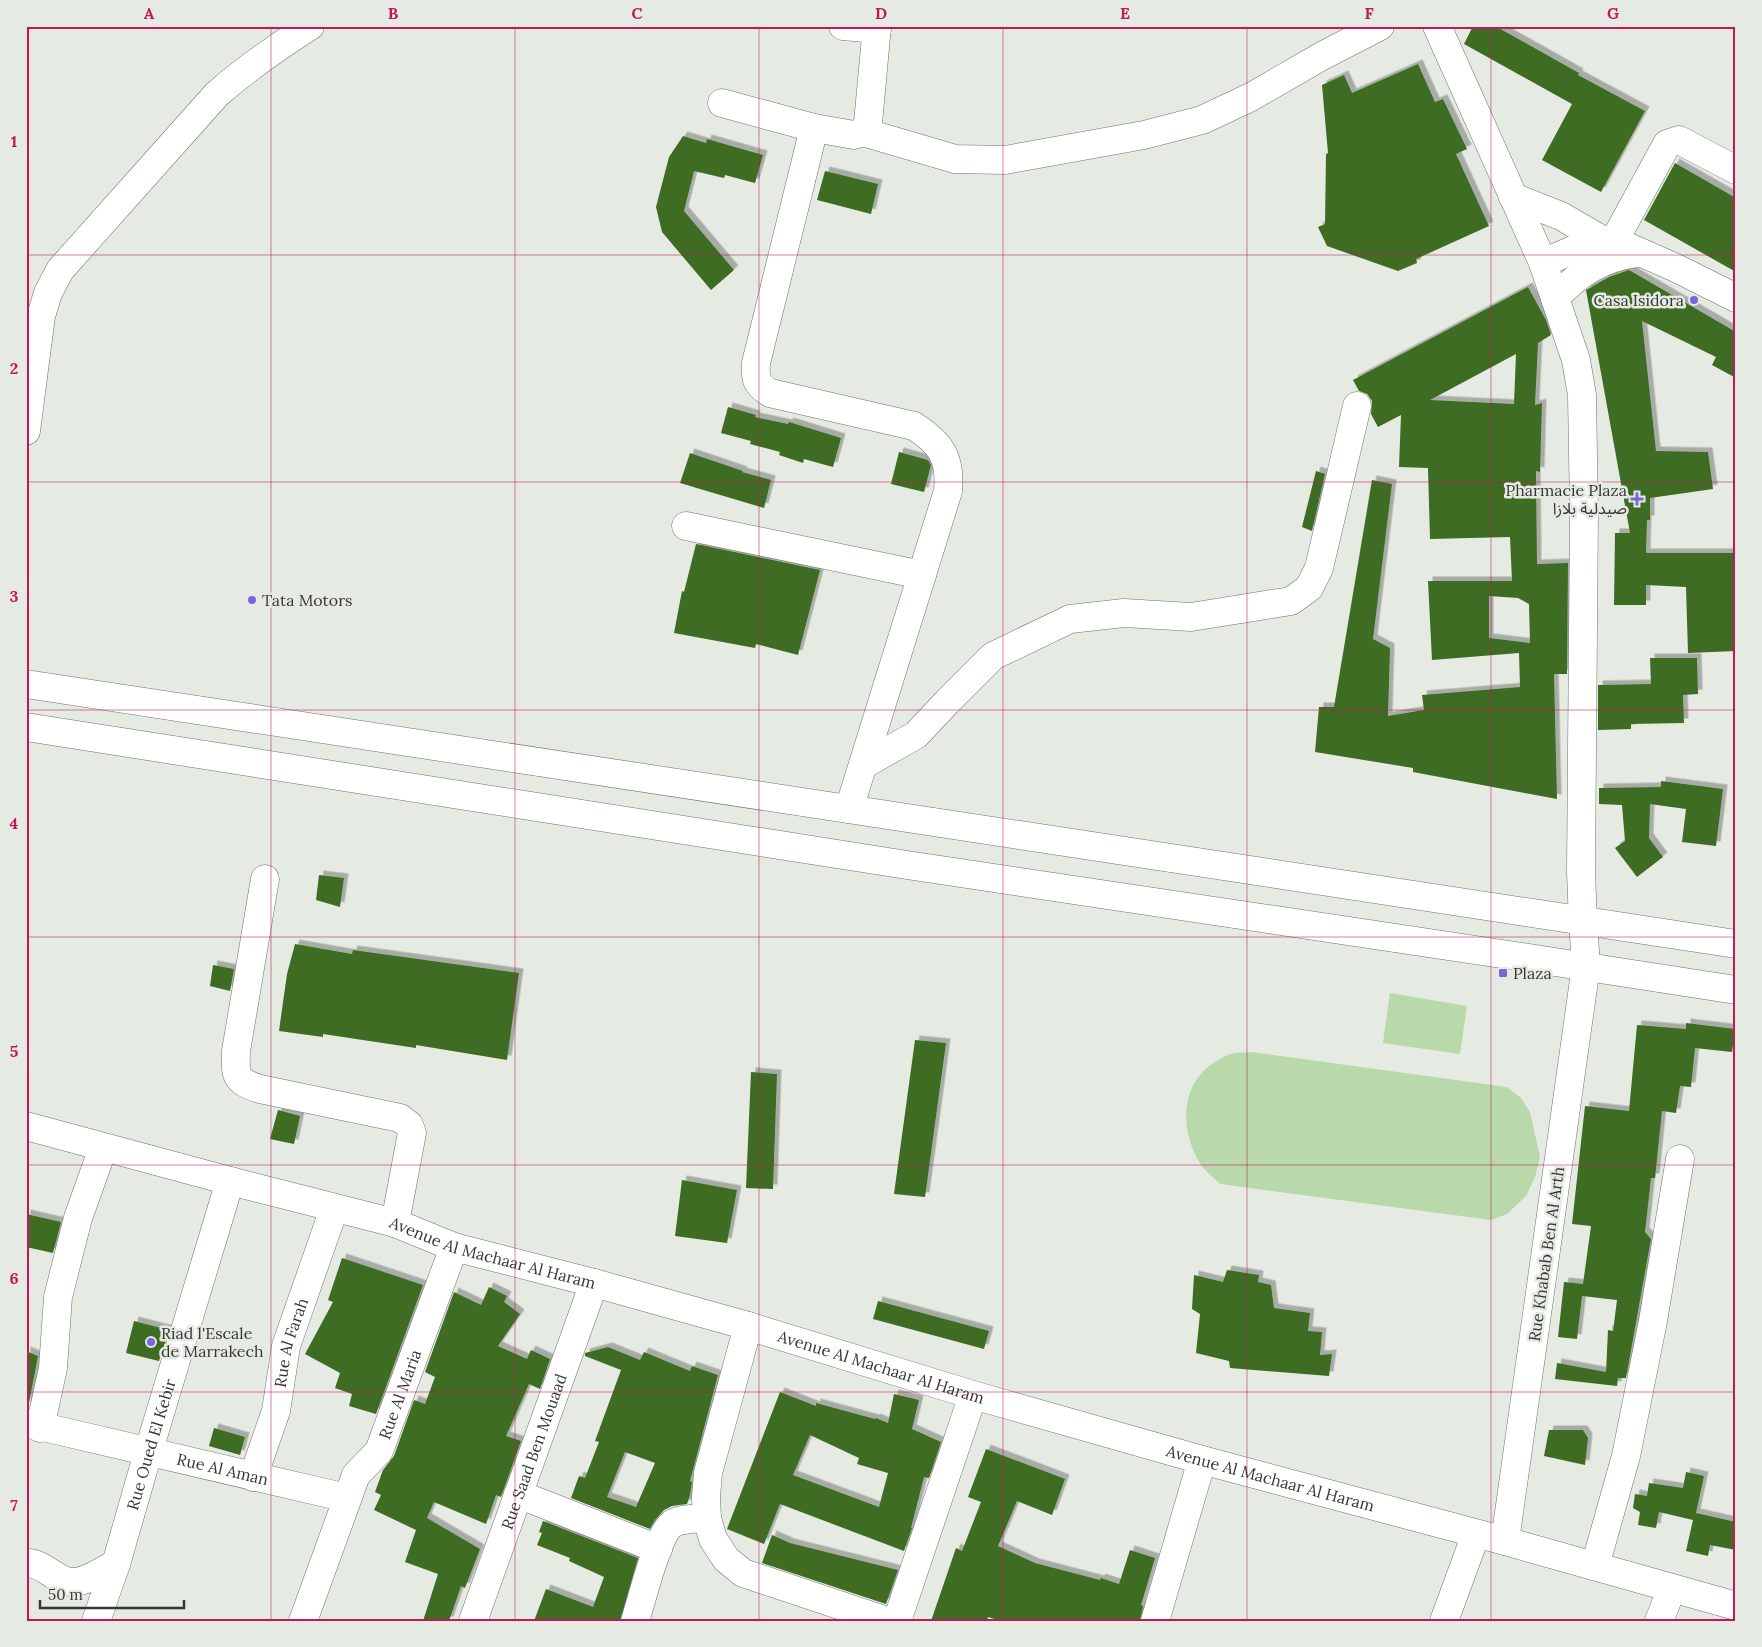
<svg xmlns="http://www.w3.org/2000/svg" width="1762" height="1647" font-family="Lora,'Noto Sans Arabic',serif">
<defs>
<filter id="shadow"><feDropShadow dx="4.5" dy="-4.5" stdDeviation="0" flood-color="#0004"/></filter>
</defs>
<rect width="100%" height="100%" fill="#e5eae3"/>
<g fill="#b9d9aa">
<path d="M1390 993 1467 1006 1460 1054 1383 1043Z"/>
<path d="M1251 1052 1507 1087 1521 1098 1530 1112 1540 1157 1535 1177 1526 1196 1507 1214 1491 1220 1220 1184C1214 1178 1206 1172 1201 1165 1176 1125 1181 1074 1228 1055 1235 1052 1244 1053 1251 1052Z"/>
</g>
<g fill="#3c6c20" fill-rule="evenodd" filter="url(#shadow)">
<path d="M1473 26H1495L1579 73 1578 75 1645 111 1601 192 1542 160 1572 104 1464 44Z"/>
<path d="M1418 64 1435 102 1443 99 1467 149 1456 154 1489 226 1416 259 1417 263 1398 271 1327 246 1318 227 1325 224 1326 154 1328 153 1322 85 1344 75 1352 93Z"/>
<path d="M683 136 706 143 707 139 763 155 755 183 725 175 724 178 694 171 684 211 734 270 711 290 662 232 656 207 669 157Z"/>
<path d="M1675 163 1736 198V272L1644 220Z"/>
<path d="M825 171 878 184 871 214 817 200Z"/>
<path d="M1629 270 1736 332V378L1712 365 1716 357 1642 321 1656 451 1708 452 1713 489 1650 498V520H1647L1646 553H1736V651L1688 653 1686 587 1646 585V605H1614L1615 533H1630L1586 290 1609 277Z"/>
<path d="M1528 287 1546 320 1551 335 1538 343 1535 405 1542 403 1540 472 1536 471 1537 564 1568 563 1567 674H1554L1557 799 1413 772V768L1315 752 1319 707H1334L1372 480 1392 484 1373 639 1390 648 1388 716 1424 710 1422 695 1520 687 1519 653 1432 660 1428 581H1512L1510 537 1430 539 1428 468 1399 467 1401 415 1378 427 1371 414 1372 401 1367 394 1359 391 1353 380ZM1516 354 1514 404 1430 400ZM1489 596 1518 598 1529 604 1530 643 1489 638Z"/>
<path d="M728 407 756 415 755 417 788 424 789 422 841 438 833 467 804 459 803 463 779 455 780 452 750 444 751 441 721 433Z"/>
<path d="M899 452 928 460 931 465 924 492 891 484Z"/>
<path d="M690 453 743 471 742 472 771 480 764 508 680 483Z"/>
<path d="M1316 471 1325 474 1312 531 1302 527Z"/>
<path d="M696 544 820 570 798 655 756 644 755 648 674 633 682 591 684 592Z"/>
<path d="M1650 658H1697L1698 694 1683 695 1684 723 1631 724V729L1598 730V685L1651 684Z"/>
<path d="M1661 781 1723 789 1716 846 1682 842 1686 809 1650 804 1649 838 1663 857 1637 877 1615 848 1625 841 1622 805 1599 804V788L1661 787Z"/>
<path d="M319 875 344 878 340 907 316 900Z"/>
<path d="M295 944 352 954 353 950 519 973 507 1060 416 1045V1048L323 1034V1037L279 1031 287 974Z"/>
<path d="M213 965 234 969 230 991 210 986Z"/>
<path d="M1686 1023 1735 1029 1732 1052 1695 1048 1691 1087 1680 1086 1676 1113 1662 1111 1655 1178H1651L1645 1232 1651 1239 1626 1378H1618L1617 1386 1555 1379 1557 1363 1606 1372 1608 1330 1613 1331 1617 1300 1582 1296 1577 1339 1558 1337 1564 1282 1583 1284 1591 1226 1572 1224 1585 1106 1629 1111 1637 1025 1686 1029Z"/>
<path d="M915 1040 946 1043 925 1197 894 1194Z"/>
<path d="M751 1072 777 1074 773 1189 746 1188Z"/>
<path d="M278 1110 300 1116 294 1144 270 1139Z"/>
<path d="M682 1180 737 1190 727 1243 675 1236Z"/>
<path d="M26 1214 61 1222 53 1253 26 1247Z"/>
<path d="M342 1258 423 1285 376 1414 349 1406 352 1394 335 1388 340 1373 305 1354 333 1302 328 1300Z"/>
<path d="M1227 1270 1259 1275 1258 1282 1271 1285 1274 1308 1310 1313 1308 1331 1322 1332 1320 1355 1332 1354 1329 1376 1230 1368 1229 1361 1196 1353 1200 1314 1192 1309 1194 1275 1223 1282Z"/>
<path d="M489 1287 507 1296 504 1302 520 1314 498 1346 527 1359 531 1350 550 1359 540 1389 529 1384 506 1436 521 1441 501 1497 496 1495 486 1524 434 1502 427 1518 480 1549 465 1588 461 1586 449 1621H423L438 1574 405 1562 416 1530 374 1510 381 1495 375 1492 383 1470 394 1456 414 1400 425 1404 435 1377 425 1372 454 1292 481 1305Z"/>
<path d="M878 1301 989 1331 984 1349 873 1319Z"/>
<path d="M134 1321 169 1330 159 1361 126 1353Z"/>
<path d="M608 1347 640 1360 644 1352 690 1371 692 1366 718 1375 690 1481 692 1482 690 1495 687 1504 672 1506 664 1510 655 1520 650 1529 571 1498 579 1476 585 1478 599 1442 595 1441 621 1370 585 1356V1353ZM625 1452 655 1463 636 1507 607 1497Z"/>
<path d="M26 1351 38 1356 28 1408H26Z"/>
<path d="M780 1392 816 1406V1403L875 1419 876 1418 888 1423 894 1394 919 1400 912 1429 941 1442 929 1478 924 1477 911 1528H912L904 1551 780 1504 764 1544 727 1529ZM810 1435 859 1458 857 1464 888 1473 879 1507 793 1475Z"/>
<path d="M214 1428 245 1437 240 1455 209 1446Z"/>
<path d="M1549 1430H1583L1588 1438 1585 1465 1544 1456Z"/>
<path d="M986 1449 1065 1479 1052 1515 1017 1501 998 1546 1035 1563 1100 1580 1101 1578 1119 1584 1130 1550 1155 1558 1141 1605 1143 1606 1140 1621H1001L988 1617 987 1621H931L956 1548 962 1551 981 1502 968 1497Z"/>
<path d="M1686 1472 1704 1476 1696 1513 1736 1522V1550L1710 1545 1708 1556 1686 1551 1693 1520 1659 1512 1656 1528 1638 1525 1640 1512 1633 1508 1635 1494 1647 1496 1649 1483 1683 1488Z"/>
<path d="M543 1521 638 1558 620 1621H534L546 1589 593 1607 604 1577 569 1561 570 1558 537 1545 542 1533 539 1532Z"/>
<path d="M772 1535 790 1543 898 1570 886 1604 762 1563Z"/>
</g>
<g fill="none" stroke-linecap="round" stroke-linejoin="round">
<defs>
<g id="minor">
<path d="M843 26 877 29"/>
<path d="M1437 26 1543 263 1576 360 1582 395 1584 512 1581 872 1583 922 1586 966 1505 1541"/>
<path d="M722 103 814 128 854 135 863 132 868 123 877 26"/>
<path d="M814 128 756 363C755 380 756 384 770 393L914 426C941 443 951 458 948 491L849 809"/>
<path d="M863 132 955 159 1005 160 1144 135 1202 120 1251 97 1322 56 1380 26"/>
<path d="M1513 197 1561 216 1606 242"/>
<path d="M1613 243 1667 144 1679 140 1736 170"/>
<path d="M1543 263 1582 246 1606 242 1624 245 1676 268 1736 298"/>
<path d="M1555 298C1580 272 1602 258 1637 253"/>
<path d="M26 431 41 316 48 293 60 270 217 94C246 69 277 47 310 26"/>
<path d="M686 526 922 575"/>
<path d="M863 765 916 735 947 702 993 656 1070 619 1124 613 1191 617 1291 601 1309 588 1319 568 1357 406"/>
<path d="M265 879 236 1051C235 1076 235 1081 260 1089L400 1118 409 1125 412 1133 395 1223"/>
<path id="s1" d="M26 1126 230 1181 395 1223 454 1247 594 1283 748 1326 973 1395 1202 1460 1505 1541 1736 1606"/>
<path d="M748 1326 708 1473 706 1497 707 1518 713 1539 726 1559 743 1573 887 1621"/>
<path id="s2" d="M26 1423 347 1498"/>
<path d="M40 1428 53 1368 58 1297 78 1218 103 1148"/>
<path id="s3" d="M253 1477 276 1411 286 1346 334 1209"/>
<path d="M518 1494 658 1549"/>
<path d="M26 1563C44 1562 57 1583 73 1582 87 1582 103 1570 116 1564"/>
<path d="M1595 1566 1626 1456 1653 1321 1680 1159"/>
<path id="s4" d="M96 1621 116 1564 148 1453 230 1181"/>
<path id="s5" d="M303 1621 356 1475 379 1451 454 1247"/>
<path id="s6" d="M473 1621 594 1283"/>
<path d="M635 1621C642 1600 657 1535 672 1524 681 1518 696 1519 707 1518"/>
<path d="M897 1621 973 1395"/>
<path d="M1155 1621 1202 1460"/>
<path d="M1444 1621 1476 1534"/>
<path d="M1659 1621 1672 1588"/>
</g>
<g id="major">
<path d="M26 684 1736 944"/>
<path d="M26 727 907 865 1529 958 1736 990"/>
</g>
</defs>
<use href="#minor" stroke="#6f736d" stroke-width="29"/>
<use href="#major" stroke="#6f736d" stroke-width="29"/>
<use href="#minor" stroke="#fff" stroke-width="28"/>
<use href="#major" stroke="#fff" stroke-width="28"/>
</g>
<path fill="none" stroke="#c2185b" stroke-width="1" stroke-opacity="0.55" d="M271 26V1621M515 26V1621M759 26V1621M1003 26V1621M1247 26V1621M1491 26V1621M26 255H1736M26 482H1736M26 710H1736M26 937H1736M26 1165H1736M26 1392H1736"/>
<g fill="#7765e0" stroke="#e5eae3" stroke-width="2">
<circle cx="1694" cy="300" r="5"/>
<path d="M1634.5 491.5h5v5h5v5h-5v5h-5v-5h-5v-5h5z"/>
<circle cx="252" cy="600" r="5"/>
<rect x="1498" y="968" width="10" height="10" rx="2.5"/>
<circle cx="151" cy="1342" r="5"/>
</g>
<g text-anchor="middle" stroke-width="5" stroke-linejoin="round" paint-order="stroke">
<g font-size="16" fill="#353734" stroke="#e5eae3" text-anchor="start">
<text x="1684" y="306" text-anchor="end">Casa Isidora</text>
<text x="1627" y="496" text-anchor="end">Pharmacie Plaza<tspan x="1627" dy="18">صيدلية بلازا</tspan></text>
<text x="262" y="606">Tata Motors</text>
<text x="1513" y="979">Plaza</text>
<text x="161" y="1339">Riad l'Escale<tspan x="161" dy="18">de Marrakech</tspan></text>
</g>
<g font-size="16" fill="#353734" stroke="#e5eae3">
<text dy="6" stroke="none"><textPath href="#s1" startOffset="484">Avenue Al Machaar Al Haram</textPath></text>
<text transform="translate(1546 1254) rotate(-82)" y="6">Rue Khabab Ben Al Arth</text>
<text dy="6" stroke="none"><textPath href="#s3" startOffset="140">Rue Al Farah</textPath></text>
<text dy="6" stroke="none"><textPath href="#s1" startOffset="889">Avenue Al Machaar Al Haram</textPath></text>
<text dy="6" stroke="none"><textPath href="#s5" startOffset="249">Rue Al Maria</textPath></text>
<text dy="6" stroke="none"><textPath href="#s4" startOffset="185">Rue Oued El Kebir</textPath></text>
<text dy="6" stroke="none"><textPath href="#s6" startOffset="180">Rue Saad Ben Mouaad</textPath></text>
<text dy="6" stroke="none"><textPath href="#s2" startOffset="202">Rue Al Aman</textPath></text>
<text dy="6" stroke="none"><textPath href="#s1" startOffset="1294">Avenue Al Machaar Al Haram</textPath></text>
</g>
</g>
<rect width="1762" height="1647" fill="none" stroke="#e5eae3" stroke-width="55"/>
<path d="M40 1600v8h144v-8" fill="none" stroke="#353734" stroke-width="2.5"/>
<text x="48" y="1600" font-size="15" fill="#353734" stroke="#e5eae3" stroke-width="4" paint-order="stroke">50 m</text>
<rect x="28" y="28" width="1706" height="1592" fill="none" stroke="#c2185b" stroke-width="2"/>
<g font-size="16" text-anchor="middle" font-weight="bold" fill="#c2185b">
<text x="149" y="19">A</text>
<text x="393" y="19">B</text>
<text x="637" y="19">C</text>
<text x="881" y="19">D</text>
<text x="1125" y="19">E</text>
<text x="1369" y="19">F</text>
<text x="1613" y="19">G</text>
<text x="14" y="147">1</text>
<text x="14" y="374">2</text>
<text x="14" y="602">3</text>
<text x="14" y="829">4</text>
<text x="14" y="1057">5</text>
<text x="14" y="1284">6</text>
<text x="14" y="1511">7</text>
</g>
</svg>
